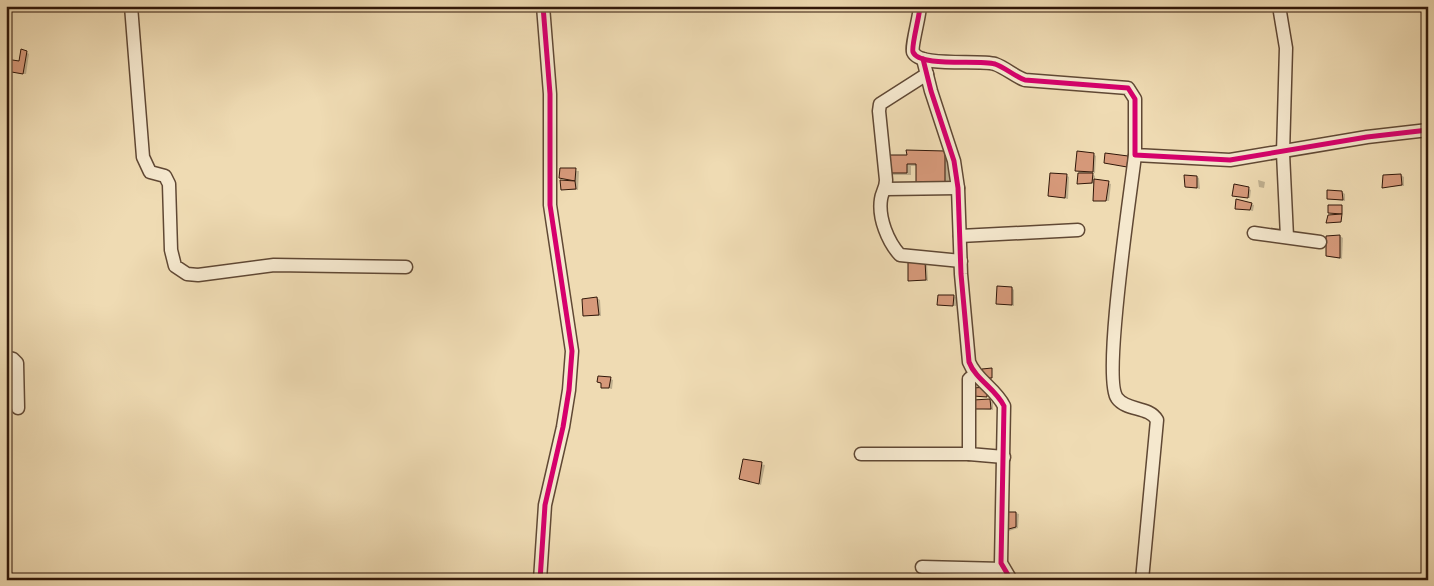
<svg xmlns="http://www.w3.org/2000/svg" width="1434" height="586" font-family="Cardo,serif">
<rect width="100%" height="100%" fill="#efdbb3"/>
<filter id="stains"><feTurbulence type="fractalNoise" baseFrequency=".004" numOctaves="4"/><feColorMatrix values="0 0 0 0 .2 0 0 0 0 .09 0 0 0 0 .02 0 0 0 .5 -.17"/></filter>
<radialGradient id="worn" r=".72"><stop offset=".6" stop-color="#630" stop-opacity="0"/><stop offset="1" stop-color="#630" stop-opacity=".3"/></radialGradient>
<g fill="#0003">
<path d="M6 46 8 47 6 60Z"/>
<path d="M26 52 29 54 26 74 6 72V60L20 62Z"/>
<path d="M6 89 10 91 7 112H6Z"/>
<path d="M945 152 950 155 949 185 917 166H911V175H893L888 172 909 157Z"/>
<path d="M1093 154 1096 156 1095 173 1089 172 1095 176V180L1111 184 1109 201 1094 200 1095 184 1078 183 1079 172 1076 170Z"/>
<path d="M561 170 579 171 578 190 562 189 567 181 560 177Z"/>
<path d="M1066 175 1069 177 1068 199 1050 196Z"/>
<path d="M1401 175 1404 177V186L1384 187V176Z"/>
<path d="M1197 177 1199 178 1200 189 1186 186Z"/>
<path d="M1258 180 1265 182 1264 188 1259 187Z"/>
<path d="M1249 189 1251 190 1250 198 1233 195Z"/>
<path d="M1342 192 1345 194V201L1329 199Z"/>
<path d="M1251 204 1254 205 1253 211 1236 208Z"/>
<path d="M1340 236 1343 238 1342 259 1330 257 1327 256Z"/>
<path d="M6 260 9 262 8 273H6Z"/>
<path d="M924 263 927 264 928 281 910 280Z"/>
<path d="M1012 288 1014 290V306L997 303Z"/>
<path d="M953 296 956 297V306L939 304Z"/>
<path d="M597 298 600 300 601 316 584 315Z"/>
<path d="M611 379 613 380 612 389 602 387Z"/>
<path d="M990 401 993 402V410L973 408Z"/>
<path d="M744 461 765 465 761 485 741 479Z"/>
<path d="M1016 513 1019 514 1018 528 1009 531 1007 529Z"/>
</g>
<g fill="#d6997a" stroke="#301709">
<path d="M21 49 27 51 23 74 6 71V59L19 61Z"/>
<path d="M906 150 945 151V183L916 184V164H907V173H887V155H907Z"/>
<path d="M1077 151 1094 153 1093 172 1075 171Z"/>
<path d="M1105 153 1128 156 1127 167 1104 163Z"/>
<path d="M560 168H576L575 181 559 178Z"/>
<path d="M1050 173 1067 174 1065 198 1048 196Z"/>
<path d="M1078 173H1093L1092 183 1077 184Z"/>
<path d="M1401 174 1402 185 1382 188 1383 175Z"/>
<path d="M1184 175 1197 176V188L1185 187Z"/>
<path d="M1094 179 1109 181 1106 201H1093Z"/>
<path d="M560 180 575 181 576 189 561 190Z"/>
<path d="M1234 184 1249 187 1248 198 1232 196Z"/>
<path d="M1327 190 1342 191 1343 200 1327 199Z"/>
<path d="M1236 199 1252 203 1250 210 1235 209Z"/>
<path d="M1328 205H1342V214L1328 213Z"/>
<path d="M1342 214 1341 222 1326 223 1328 215Z"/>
<path d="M1340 235V258L1326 256V236Z"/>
<path d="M925 261 926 280 908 281V262Z"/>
<path d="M997 286 1012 287V305L996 304Z"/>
<path d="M938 295H954L953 306 937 305Z"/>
<path d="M597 297 599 315 583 316 582 299Z"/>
<path d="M992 368V378H981L982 369Z"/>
<path d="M598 376 611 377 609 388H601V383L597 382Z"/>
<path d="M987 387V397L973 396V388Z"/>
<path d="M990 399 991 409H972L973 400Z"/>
<path d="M743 459 762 462 759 484 739 479Z"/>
<path d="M1005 512H1016V527L1005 530Z"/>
</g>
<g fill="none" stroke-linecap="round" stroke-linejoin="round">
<defs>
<g id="minor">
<path d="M131 6 143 157 150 172 165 176 169 184 171 250 175 266 187 274 198 275 274 265 406 267"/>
<path d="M920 6C920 15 911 46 913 52 920 68 979 59 995 64 1006 68 1014 76 1025 80L1128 88 1135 99V155L1230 160 1367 137 1428 130"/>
<path d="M1279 6 1286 48 1283 153 1287 237"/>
<path d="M923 59 931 91 954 161 958 188 961 274 969 362C976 380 995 388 1004 406L1001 563 1011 580"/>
<path d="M927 74 880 104 879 111 886 180C886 188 882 192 881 199 878 218 888 242 900 255L961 261"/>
<path d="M1135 155C1131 191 1102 378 1117 398 1126 411 1149 406 1157 420L1142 580"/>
<path d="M886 189 958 188"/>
<path d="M1254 233 1320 242"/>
<path d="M960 236 1078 230"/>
<path d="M6 357 13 359 17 363 18 408"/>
<path d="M975 374 969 379V454L1004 457"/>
<path d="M861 454H969"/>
<path d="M922 567 1003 569"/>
<path d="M540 580 545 505 563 427 569 390 572 351 550 205V94L543 6"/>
</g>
</defs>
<use href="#minor" stroke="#604834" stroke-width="15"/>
<use href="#minor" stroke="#f5e8ce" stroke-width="12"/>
<defs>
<g id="cycleway">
<path d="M920 6C920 15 911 46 913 52 920 68 979 59 995 64 1006 68 1014 76 1025 80L1128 88 1135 99V155L1230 160 1367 137 1428 130"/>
<path d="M923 59 931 91 954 161 958 188 961 274 969 362C976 380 995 388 1004 406L1001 563 1011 580"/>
<path d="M540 580 545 505 563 427 569 390 572 351 550 205V94L543 6"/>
</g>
</defs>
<use href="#cycleway" stroke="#f5e8ce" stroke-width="8"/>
<use href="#cycleway" stroke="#d6006c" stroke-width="5"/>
</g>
<rect width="1434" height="586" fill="none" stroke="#efdbb3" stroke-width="25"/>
<rect x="8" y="8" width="1419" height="571" fill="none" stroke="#301709" stroke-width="2.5"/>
<rect x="12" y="12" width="1409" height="561" fill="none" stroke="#301709"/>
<rect width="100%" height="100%" filter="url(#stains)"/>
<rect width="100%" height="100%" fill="url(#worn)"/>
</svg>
